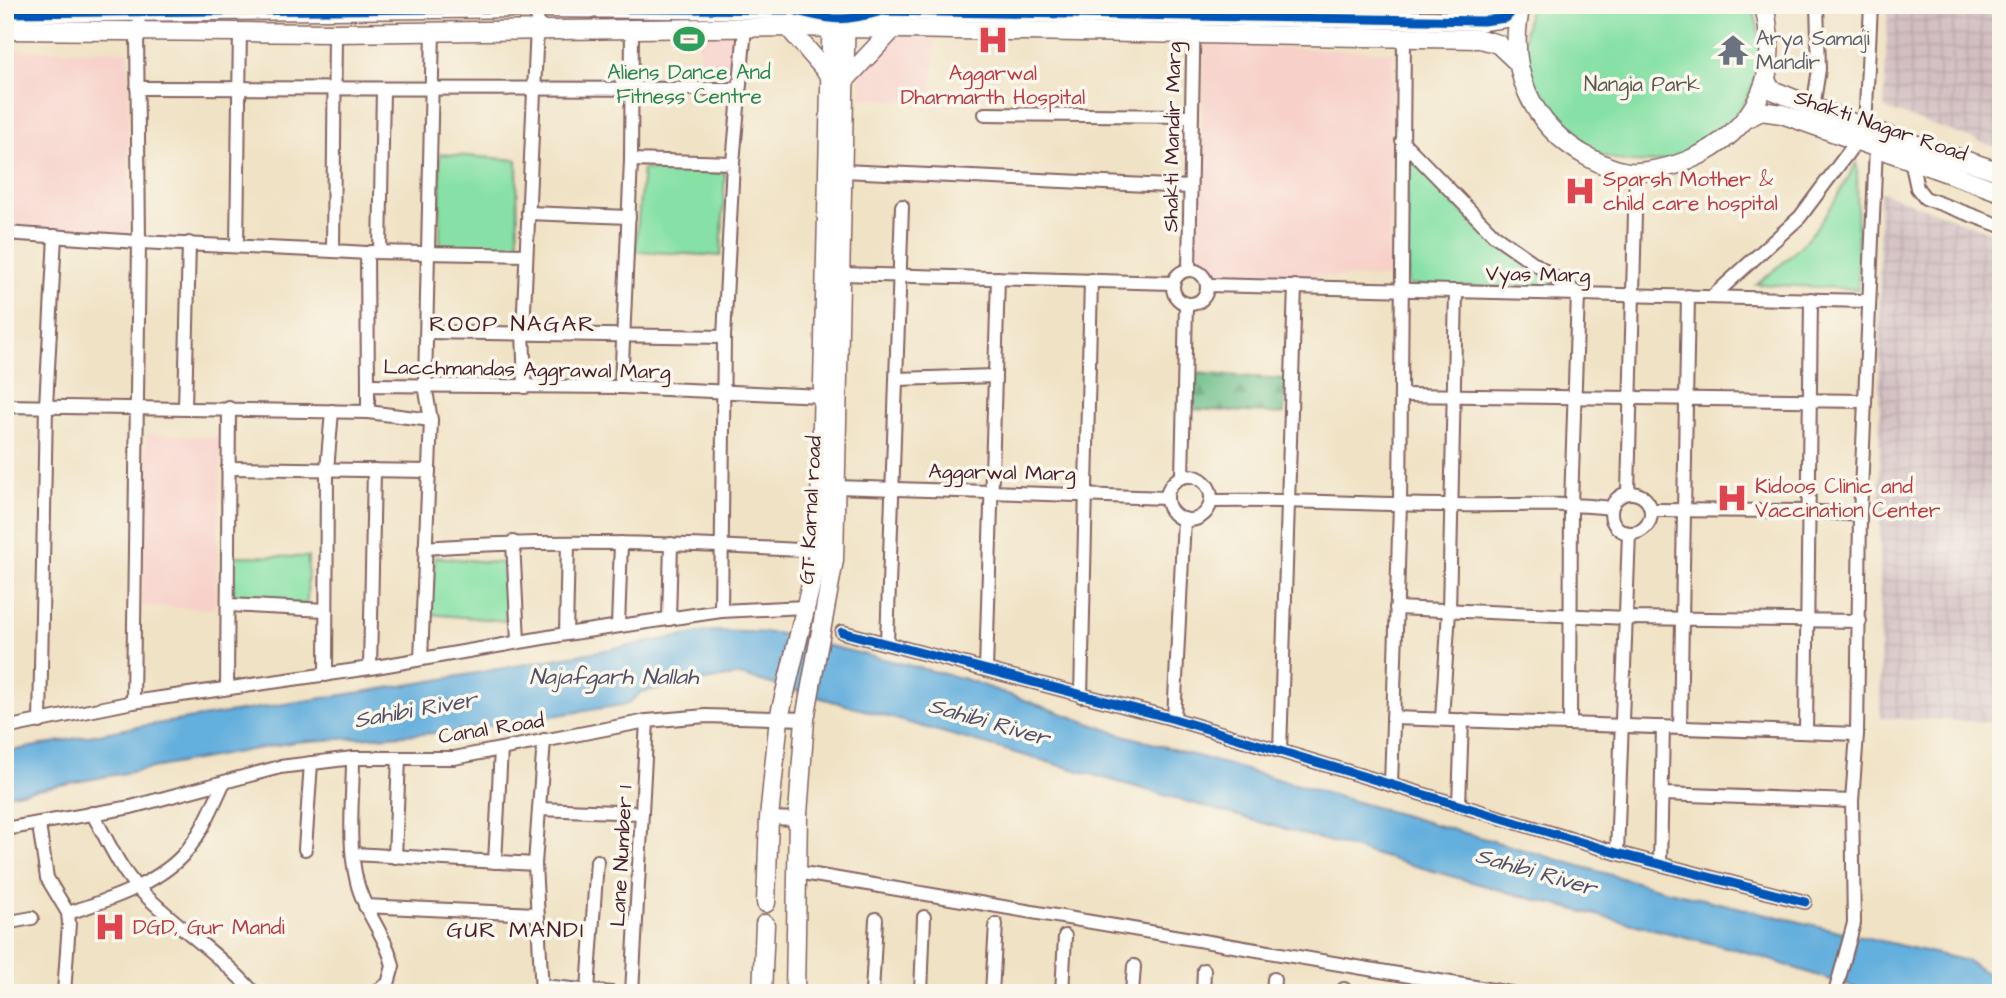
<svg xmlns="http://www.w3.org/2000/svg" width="2006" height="998" font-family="'Architects Daughter',sans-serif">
<defs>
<pattern id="industrial-grid" width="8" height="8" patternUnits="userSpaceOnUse" patternTransform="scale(1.75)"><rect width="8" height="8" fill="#d2bec1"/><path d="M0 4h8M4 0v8" fill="none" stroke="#b6a3a6"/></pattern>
<pattern id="forest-firs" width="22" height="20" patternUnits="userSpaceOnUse" patternTransform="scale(1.75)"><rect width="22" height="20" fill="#6dbf8b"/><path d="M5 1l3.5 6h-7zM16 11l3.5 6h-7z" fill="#5c9b72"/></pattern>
</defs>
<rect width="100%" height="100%" fill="#fbf7ec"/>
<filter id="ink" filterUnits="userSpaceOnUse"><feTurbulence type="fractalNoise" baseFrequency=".0143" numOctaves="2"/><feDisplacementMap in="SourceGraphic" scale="14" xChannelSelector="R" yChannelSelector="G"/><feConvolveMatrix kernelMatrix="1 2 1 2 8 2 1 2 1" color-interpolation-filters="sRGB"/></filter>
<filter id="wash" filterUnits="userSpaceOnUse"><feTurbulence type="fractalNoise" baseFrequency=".00686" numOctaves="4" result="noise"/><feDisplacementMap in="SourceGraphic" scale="28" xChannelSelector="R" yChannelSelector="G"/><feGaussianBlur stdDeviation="1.57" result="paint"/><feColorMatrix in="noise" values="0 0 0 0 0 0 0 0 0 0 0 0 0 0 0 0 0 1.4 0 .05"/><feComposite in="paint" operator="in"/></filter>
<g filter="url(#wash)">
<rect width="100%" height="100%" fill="#f0e2c4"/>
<g fill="#f7d0c9">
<path d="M738 32 736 81 701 79 698 34Z"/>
<path d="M895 36 935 39 932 103 861 98 860 72Z"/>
<path d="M1204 45 1393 52 1388 278 1215 273 1198 255Z"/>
<path d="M5 50 128 51 129 233 5 227Z"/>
<path d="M147 434 222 437 215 609 141 606Z"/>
</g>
<g fill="url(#industrial-grid)">
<path d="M1888 5H2001V149L1884 108Z"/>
<path d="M1879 191 2001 236 2000 722 1880 718Z"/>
</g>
<g fill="#87e1a6" stroke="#688068" stroke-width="2">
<path d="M1530 5H1752C1761 31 1762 57 1753 83 1714 193 1566 186 1528 79 1520 55 1525 29 1530 5Z"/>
<path d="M1406 152 1476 226 1562 289 1408 285Z"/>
<path d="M440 154 517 160 518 251 440 248Z"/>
<path d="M1857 162 1858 289 1756 284C1808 247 1827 217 1857 162Z"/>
<path d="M643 169 725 173 721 256 635 251Z"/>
<path d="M234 556 308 557 307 604 233 602Z"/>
<path d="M435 557 510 564 506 621 430 614Z"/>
</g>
<path fill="url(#forest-firs)" stroke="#5c6f5b" stroke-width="2" d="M1191 373 1286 379 1284 414 1189 409Z"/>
<path fill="#64afdd" stroke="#576784" stroke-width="2" d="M711 631 776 633 965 679 1120 734 1660 889 1967 961 2001 982V993H1870L1746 952 1532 899 740 675 641 692 628 704 450 732 294 742 5 795V752L130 728 426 682Z"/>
</g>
<g filter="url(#ink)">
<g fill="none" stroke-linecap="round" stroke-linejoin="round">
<defs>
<g id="street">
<path d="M1461 20 1464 5"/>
<path d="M139 24 137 30 139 242 333 251"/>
<path d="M632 28 631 160 733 163 724 337 721 611"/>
<path d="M335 33 333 251 367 253 368 385"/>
<path d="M137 88 739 89"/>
<path d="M1813 108 1819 69 1817 5"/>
<path d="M985 114 1190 116"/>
<path d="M1865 128 1871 5"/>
<path d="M1402 141 1494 235 1578 294 1571 504 1570 723"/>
<path d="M1911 160 1917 188 1925 198 2001 226"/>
<path d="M733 163 745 28"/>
<path d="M843 171 1190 187"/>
<path d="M528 213 629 217"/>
<path d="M5 233 139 242 133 702"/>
<path d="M237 245 240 30"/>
<path d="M371 252 526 255"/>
<path d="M380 252 383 90"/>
<path d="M1189 269 1194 5"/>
<circle cx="1190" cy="287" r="17"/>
<path d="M841 274 1173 283"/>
<path d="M1207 285 1867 301"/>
<path d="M1712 297 1800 217 1856 142"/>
<path d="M427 332 724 337"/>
<path d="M897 379 995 376"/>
<path d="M525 387 523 331 538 5"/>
<path d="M621 387 631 160"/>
<path d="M1401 395 1865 401"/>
<path d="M5 406 368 412V385L621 387 823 396"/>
<path d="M185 408 189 243"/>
<path d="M368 412 431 420"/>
<path d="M228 468 429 471"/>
<circle cx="1189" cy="498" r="22"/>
<path d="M1182 477 1186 305"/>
<path d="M836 487 1167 498"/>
<circle cx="1631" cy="513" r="20"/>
<path d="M1628 493 1636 173"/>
<path d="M1211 501C1291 499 1371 505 1451 505 1505 506 1558 502 1611 508"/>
<path d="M1652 510 1806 511 1860 515"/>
<path d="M513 542 518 641"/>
<path d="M425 548C556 538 688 544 819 551"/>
<path d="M229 605 326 610"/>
<path d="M1396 608 1628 618 1860 621"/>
<path d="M669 619 671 544"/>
<path d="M618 626 621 543"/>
<path d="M842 632 1174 719 1617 853 1805 902"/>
<path d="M566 634 568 543"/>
<path d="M887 643 902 206"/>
<path d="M421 659 431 420 425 385 433 30"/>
<path d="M370 668 374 470"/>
<path d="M986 670 998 278"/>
<path d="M326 675 327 470 332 411"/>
<path d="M227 687 229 408"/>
<path d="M1081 696 1091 280"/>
<path d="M1393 718 1857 734"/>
<path d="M1174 719 1184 519"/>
<path d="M1442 719 1449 611 1456 291"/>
<path d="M40 722 46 406 55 236"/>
<path d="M5 728 133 702 370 668 566 634 721 611 805 607"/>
<path d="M1680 728 1688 296"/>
<path d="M1806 732 1811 299"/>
<path d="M1280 751 1295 286"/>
<path d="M353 758C353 798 347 843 357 882 364 912 387 937 393 966L388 984 373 993"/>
<path d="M1391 785 1400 504 1404 37"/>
<path d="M1663 794 1852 801"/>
<path d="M1459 804 1462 720"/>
<path d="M539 809 642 813"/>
<path d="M92 813C106 837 118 866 137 887 174 925 219 953 254 993"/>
<path d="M769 818 798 819"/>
<path d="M39 825 47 878 68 913 69 923 64 993"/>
<path d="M5 829 131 807 280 767 353 758H454L647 721 706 716 805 719"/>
<path d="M305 849 311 763"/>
<path d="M1617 853 1629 533"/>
<path d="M353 854 535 864"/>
<path d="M395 857 399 758"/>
<path d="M495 862 501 749"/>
<path d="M1660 864 1663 727"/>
<path d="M797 872 1510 993"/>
<path d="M365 906 535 914"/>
<path d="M68 913C106 901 155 885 183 855 201 835 212 808 223 784"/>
<path d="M5 923 32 918"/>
<path d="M542 986 612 993"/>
<path d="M588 990 597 861"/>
<path d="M542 993 535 864 544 740"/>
<path d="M632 993 647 721"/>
<path d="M872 993 876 919"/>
<path d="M921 993 924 917"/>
<path d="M992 993 996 924"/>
<path d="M1062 993 1065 936"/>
<path d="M1132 993 1134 966"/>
<path d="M1203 993 1204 970"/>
<path d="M1273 993 1274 979"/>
<path d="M1344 993V989"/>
<path d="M1835 993 1854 923 1852 801 1857 734 1860 515 1876 147"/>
</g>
<g id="secondary">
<path d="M1521 5C1506 68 1531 126 1588 157 1601 164 1623 174 1638 172 1707 167 1775 117 1769 41 1768 29 1768 17 1763 5"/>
<path d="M5 13 538 8 793 10C833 21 842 22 883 11L1483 21 1506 18 1518 5"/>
<path d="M788 27 831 77"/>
<path d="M5 30 335 33 788 27 1480 39 1498 44 1516 61"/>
<path d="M1766 79 1770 89 1865 128 2001 172"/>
<path d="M845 80 894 28"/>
<path d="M1746 119 1761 111 1782 114 2001 192"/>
<path d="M766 903 769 818 779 718 819 551 832 5"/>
<path d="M762 993 765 924"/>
<path d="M795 993 798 814 805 719 834 560 846 5"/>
</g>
</defs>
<use href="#street" stroke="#846361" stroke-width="16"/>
<use href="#secondary" stroke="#846361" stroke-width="21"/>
<use href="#street" stroke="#fff" stroke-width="12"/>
<use href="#secondary" stroke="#fff" stroke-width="18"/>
<defs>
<g id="cycleway">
<path d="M5 13 538 8 793 10C833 21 842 22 883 11L1483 21 1506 18 1518 5"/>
<path d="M842 632 1174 719 1617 853 1805 902"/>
</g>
</defs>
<use href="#cycleway" stroke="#fbf7ec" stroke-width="13"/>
<use href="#cycleway" stroke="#0057b8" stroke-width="9"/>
</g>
</g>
<defs>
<symbol id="stadium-bare" viewBox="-9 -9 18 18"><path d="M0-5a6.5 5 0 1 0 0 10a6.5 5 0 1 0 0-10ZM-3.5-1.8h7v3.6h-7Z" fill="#2e9e5b" stroke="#fbf7ec" stroke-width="2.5" paint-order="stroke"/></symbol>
<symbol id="hospital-bare" viewBox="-9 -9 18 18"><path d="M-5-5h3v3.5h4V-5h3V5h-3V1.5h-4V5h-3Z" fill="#e0444e" stroke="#fbf7ec" stroke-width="2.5" paint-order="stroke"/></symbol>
<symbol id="temple-bare" viewBox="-9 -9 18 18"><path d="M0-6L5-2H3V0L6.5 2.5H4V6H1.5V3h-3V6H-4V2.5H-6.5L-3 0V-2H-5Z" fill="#6b7280" stroke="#fbf7ec" stroke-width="2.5" paint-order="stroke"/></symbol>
</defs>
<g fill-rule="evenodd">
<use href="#stadium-bare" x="667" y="17" width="44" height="44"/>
<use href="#hospital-bare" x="971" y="18" width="44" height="44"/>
<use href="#temple-bare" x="1711" y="28" width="44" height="44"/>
<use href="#hospital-bare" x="1558" y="169" width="44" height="44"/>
<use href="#hospital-bare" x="1710" y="476" width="44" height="44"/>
<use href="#hospital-bare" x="88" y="905" width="44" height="44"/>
</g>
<g text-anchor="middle" stroke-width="7" stroke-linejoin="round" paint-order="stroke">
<g font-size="21" fill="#5b616d" stroke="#fbf7ec" text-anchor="start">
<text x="1756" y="45">Arya Samaji<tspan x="1756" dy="24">Mandir</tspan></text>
</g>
<g font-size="21" fill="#27864d" stroke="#fbf7ec">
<text x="689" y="79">Aliens Dance And<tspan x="689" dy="24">Fitness Centre</tspan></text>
</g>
<g font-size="21" fill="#be3a42" stroke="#fbf7ec" text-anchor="start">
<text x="993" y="80" text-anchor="middle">Aggarwal<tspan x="993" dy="24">Dharmarth Hospital</tspan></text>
<text x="1603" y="186">Sparsh Mother &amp;<tspan x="1603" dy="24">child care hospital</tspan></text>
<text x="1755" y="493">Kidoos Clinic and<tspan x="1755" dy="24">Vaccination Center</tspan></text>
<text x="133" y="934">DGD, Gur Mandi</text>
</g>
<g font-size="21" fill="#5c5950" stroke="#fbf7ec">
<text x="1642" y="91">Nangia Park</text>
</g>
<g font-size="21" fill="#4a1f2b" stroke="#fbf7ec">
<text transform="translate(1881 125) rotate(19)" y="7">Shakti Nagar Road</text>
<text transform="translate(1172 137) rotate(-89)" y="7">Shakti Mandir Marg</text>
<text transform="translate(1538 274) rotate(1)" y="7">Vyas Marg</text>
<text transform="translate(527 369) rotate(1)" y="7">Lacchmandas Aggrawal Marg</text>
<text transform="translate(1002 472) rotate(1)" y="7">Aggarwal Marg</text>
<text transform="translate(810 510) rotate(-87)" y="7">GT Karnal road</text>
<text transform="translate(491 728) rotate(-9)" y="7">Canal Road</text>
<text transform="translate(621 856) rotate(-87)" y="7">Lane Number 1</text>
</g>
<g font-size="23" letter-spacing="2" fill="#4a1f2b" stroke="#fbf7ec">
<text x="513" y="331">ROOP NAGAR</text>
<text x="516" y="937">GUR MANDI</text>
</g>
<g font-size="23" font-style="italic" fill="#535169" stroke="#fbf7ec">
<text x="614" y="684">Najafgarh Nallah</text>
<text transform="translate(415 709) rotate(-10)" y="8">Sahibi River</text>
<text transform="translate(989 721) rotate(16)" y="8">Sahibi River</text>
<text transform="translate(1536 871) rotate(16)" y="8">Sahibi River</text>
</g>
</g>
<rect width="2006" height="998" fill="none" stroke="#fbf7ec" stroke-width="28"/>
</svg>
